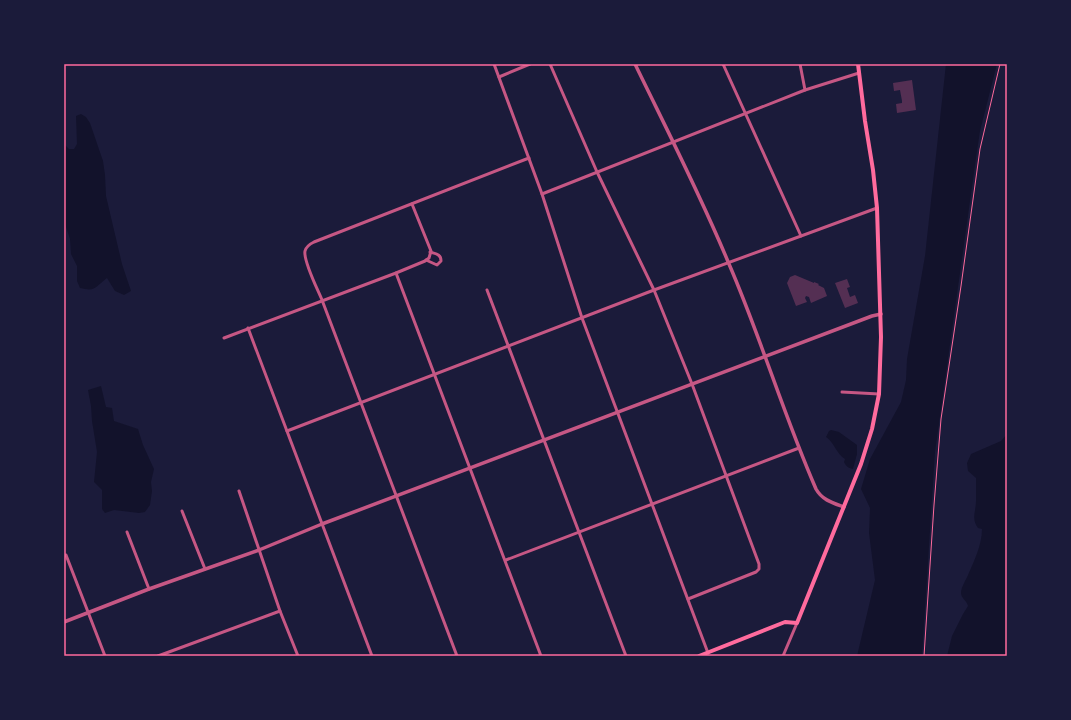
<svg xmlns="http://www.w3.org/2000/svg" width="1071" height="720" font-family="Commissioner,sans-serif">
<rect width="100%" height="100%" fill="#1b1b3a"/>
<g fill="#12122b">
<path d="M946 64H997L980 131 977 151 935 452 922 656H857L875 580 869 533 870 508 861 489 870 459 901 402 906 380 907 359 925 256Z"/>
<path d="M81 114 86 117 90 123 103 161 105 175 106 196 122 264 131 291 124 295 115 291 107 278C95 287 96 292 80 288L77 281V266L71 254 70 239 64 221V118L65 145 69 149H74L77 144 76 116Z"/>
<path d="M101 386 106 407 112 408 114 421 138 429 143 445 154 469 151 482 152 491 150 505 145 512 139 513 114 510 105 513 102 509V490L94 482 97 452 92 421 91 406 88 390Z"/>
<path d="M831 430 839 432 857 445V454L853 469C848 468 846 466 844 462L845 459C837 455 834 442 826 437L829 431Z"/>
<path d="M1007 434V656H947L952 636 963 614 968 606C967 601 961 598 961 593 961 587 966 580 968 575 974 561 982 545 982 529L978 528C971 519 976 511 976 501 976 493 976 486 976 478L968 471 967 463 971 454 1001 441Z"/>
</g>
<g fill="#542f53">
<path d="M912 80 916 110 897 113 896 104 902 103V101L900 90 894 91 893 83Z"/>
<path d="M795 275 814 283V282L819 284 818 285 824 288 827 296 811 303 809 297 806 296 805 298 807 302 796 306 787 283 790 277Z"/>
<path d="M847 279 850 287 847 288 850 297 855 295 858 303 845 308 835 283Z"/>
</g>
<g fill="none" stroke-linecap="round" stroke-linejoin="round">
<path stroke="#ff6b9d" stroke-width="1" d="M924 656 934 505 941 419 961 286 980 149 1000 64"/>
<g stroke="#c65784" stroke-width="3">
<path d="M494 64 542 194 582 318 708 653"/>
<path d="M550 64 597 172 654 290 692 384 759 564V569L756 572 688 599"/>
<path d="M723 64 801 236"/>
<path d="M800 64 805 90"/>
<path d="M499 77 530 64"/>
<path d="M542 194 805 90 859 73"/>
<path d="M426 260 437 265 441 261C441 254 436 254 430 252"/>
<path d="M396 273 541 656"/>
<path d="M487 290 626 656"/>
<path d="M248 328 372 656"/>
<path d="M224 338 396 273 425 261 429 258 431 251 412 204"/>
<path d="M842 392 879 394"/>
<path d="M287 431 654 290 877 208"/>
<path d="M239 491 280 611 298 656"/>
<path d="M182 511 205 569"/>
<path d="M127 532 149 589"/>
<path d="M66 555 105 656"/>
<path d="M506 560 799 448"/>
<path d="M158 656 280 611"/>
<path d="M457 656 322 300C318 290 303 261 305 251 306 247 310 244 314 242L529 158"/>
<path d="M783 656 797 623"/>
</g>
<g stroke="#c65784" stroke-width="3.5">
<path d="M635 64C667 130 701 196 729 264 761 338 784 416 816 489 822 500 833 503 844 507"/>
<path d="M64 622 149 589 259 550 322 524 872 316 881 314"/>
</g>
<path stroke="#ff6b9d" stroke-width="4" d="M699 656 785 622 797 623 861 464 872 429 879 394 881 337 877 208 873 170 865 121 858 64"/>
</g>
<rect width="1071" height="720" fill="none" stroke="#1b1b3a" stroke-width="130"/>
<rect x="65" y="65" width="941" height="590" fill="none" stroke="#ff6b9d" stroke-width="1.5"/>
</svg>
